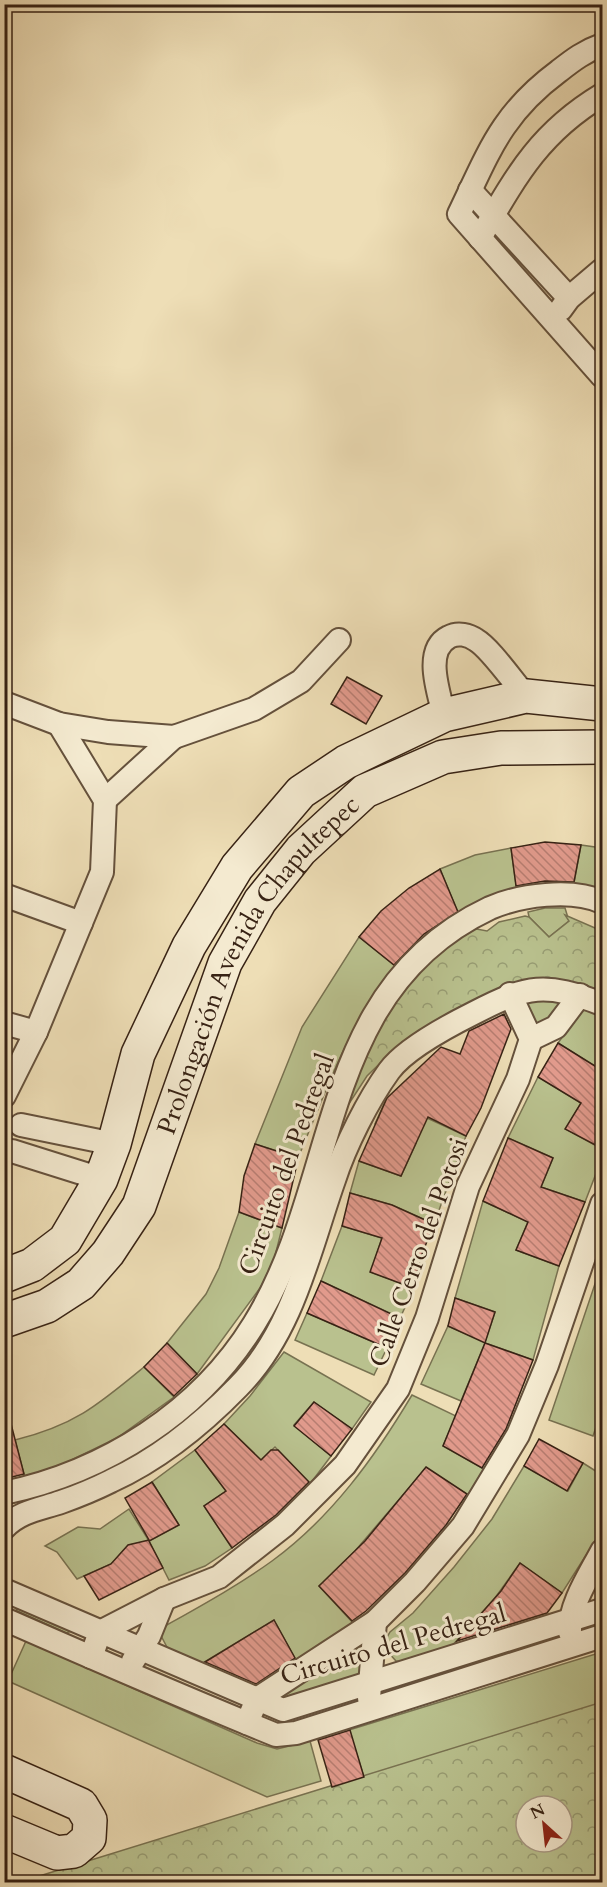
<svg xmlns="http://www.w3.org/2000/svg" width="607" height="1887" font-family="Cardo,serif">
<defs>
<pattern id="park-crowns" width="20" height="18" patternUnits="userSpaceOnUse" patternTransform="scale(1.5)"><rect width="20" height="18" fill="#b9c18e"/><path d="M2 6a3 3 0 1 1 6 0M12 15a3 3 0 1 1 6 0" fill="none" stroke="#979c73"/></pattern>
<pattern id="building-back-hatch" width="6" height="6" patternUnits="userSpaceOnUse" patternTransform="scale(1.5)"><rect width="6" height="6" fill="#e19a8c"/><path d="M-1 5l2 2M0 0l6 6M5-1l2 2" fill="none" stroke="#b77d71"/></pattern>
</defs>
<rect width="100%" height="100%" fill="#eedeb6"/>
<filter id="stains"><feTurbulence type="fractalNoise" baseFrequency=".00333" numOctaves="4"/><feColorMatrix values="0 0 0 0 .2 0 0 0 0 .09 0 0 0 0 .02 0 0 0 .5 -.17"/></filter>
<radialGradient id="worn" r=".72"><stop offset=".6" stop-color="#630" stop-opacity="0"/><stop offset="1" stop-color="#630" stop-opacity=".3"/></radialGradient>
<g fill="#b9c18e" stroke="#787251" stroke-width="1.5">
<path d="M581 845 602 848V893L573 888Z"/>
<path d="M511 848 517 892 458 913 440 869 475 855Z"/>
<path d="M545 908H565L569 921 549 937 529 917 528 912Z"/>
<path d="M359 937 395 966C349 1023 326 1091 298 1158L255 1144 302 1027Z"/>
<path d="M514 994 578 995 531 1038Z"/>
<path d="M585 1006 602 1014V1071L558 1043Z"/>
<path d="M538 1077 581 1103 566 1129 602 1149V1158L585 1202 541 1187 553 1158 508 1138Z"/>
<path d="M386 1099 466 1136 434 1224 392 1205 350 1193 359 1161 401 1176 416 1143 375 1124Z"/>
<path d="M483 1201 528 1222 516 1250 559 1266 533 1360 485 1343 461 1401 421 1384 448 1326 485 1342 495 1312 455 1298Z"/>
<path d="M239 1212 282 1228 274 1260 260 1288 197 1374 167 1343 206 1294 219 1268Z"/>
<path d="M342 1226 382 1238 371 1272 414 1288 400 1318 321 1281Z"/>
<path d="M598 1275 602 1277V1409L593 1436 549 1420Z"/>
<path d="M307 1313 387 1348 374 1375 295 1340Z"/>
<path d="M284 1352 371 1402 352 1429 314 1402 294 1425 331 1456 310 1484 275 1447 261 1460 224 1424 250 1396Z"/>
<path d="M144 1367 174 1397 117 1438 26 1482 15 1440C75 1425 98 1405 144 1367Z"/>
<path d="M412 1395 456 1416 443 1446 484 1469 468 1495 426 1468 355 1551 319 1586 354 1624 297 1662 274 1620 203 1663 169 1651 158 1630C197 1608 236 1587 272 1561 331 1518 375 1457 412 1395Z"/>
<path d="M195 1450 226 1491 204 1506 232 1548 205 1566 169 1580 149 1541 129 1545 111 1564 77 1579 57 1552 45 1546 78 1527 100 1529 129 1509 149 1541 179 1525 152 1482Z"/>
<path d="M583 1463 602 1475V1530L562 1593 520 1563 495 1598 450 1648 406 1663 396 1661 387 1651 386 1639 390 1632 413 1613 454 1567 492 1519 524 1466 568 1491Z"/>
<path d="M15 1606 72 1631 66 1633 17 1611Z"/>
<path d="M373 1624 367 1683 284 1709 257 1699Z"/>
<path d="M26 1641 257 1743 277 1749 310 1741 321 1781 267 1797 8 1681Z"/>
<path d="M602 1652V1703L364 1777 349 1730Z"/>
</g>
<g fill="url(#park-crowns)" stroke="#787251" stroke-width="1.5" fill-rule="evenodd">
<path d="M565 915 602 931V993L463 1007 402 1042 367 1076 339 1119 393 995 466 927 487 931 499 922 525 916 529 917 549 937 569 921Z"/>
<path d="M602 1702V1882H20ZM526 1806H562V1842H526Z"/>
</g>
<g fill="url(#building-back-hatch)" stroke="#372214" stroke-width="1.5">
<path d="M347 677 382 696 366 724 331 704Z"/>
<path d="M545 842 581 845 574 882 545 881 516 886 511 848Z"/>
<path d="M440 869 458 912 424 934 394 965 359 937 381 911 409 888Z"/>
<path d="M504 1014 511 1029 481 1108 466 1136 428 1117 401 1176 359 1161 387 1098 441 1047 460 1054 469 1031Z"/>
<path d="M558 1043 603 1071V1149L565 1129 581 1103 538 1077Z"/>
<path d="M508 1138 553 1158 541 1187 585 1202 559 1266 516 1250 528 1222 483 1201Z"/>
<path d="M255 1144 289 1155 287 1160 297 1164 282 1228 239 1212 244 1176Z"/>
<path d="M350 1193 392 1205 434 1224 422 1254 413 1288 370 1272 382 1238 342 1226Z"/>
<path d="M321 1281 400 1318 387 1348 307 1313Z"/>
<path d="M455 1298 495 1312 485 1343 448 1326Z"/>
<path d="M167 1343 197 1374 174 1396 144 1367Z"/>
<path d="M485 1343 533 1360 506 1429 482 1468 443 1446Z"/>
<path d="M314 1402 352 1429 331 1456 294 1426Z"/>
<path d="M10 1420 24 1474 4 1479V1421Z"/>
<path d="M224 1424 261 1460 271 1450H278L309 1482 276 1515 232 1548 204 1506 226 1491 195 1450Z"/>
<path d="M539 1439 583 1463 567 1491 524 1466Z"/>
<path d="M426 1467 467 1494 446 1525 405 1573 366 1611 352 1621 319 1586 365 1541Z"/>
<path d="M152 1482 179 1525 149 1541 163 1568 99 1600 84 1576 111 1564 128 1545 149 1540 125 1498Z"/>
<path d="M520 1563 562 1593 547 1613 457 1641 501 1591Z"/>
<path d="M274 1620 295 1658 256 1684 205 1662Z"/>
<path d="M350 1730 364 1777 332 1787 318 1740Z"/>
</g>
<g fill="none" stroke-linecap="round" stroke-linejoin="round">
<defs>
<g id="street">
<path d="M602 45C585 51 573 60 559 71 501 114 489 152 459 214L602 376"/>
<path d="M470 190 569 298"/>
<path d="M480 238C516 176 539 133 602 95"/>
<path d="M561 309 569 298 602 270"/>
<path d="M4 703 59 724 108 732 174 737 254 709 301 681 339 640"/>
<path d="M444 715C439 693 423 650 449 637 458 632 469 635 476 640 490 648 514 683 526 696"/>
<path d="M105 800 174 737"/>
<path d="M4 895 81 923"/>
<path d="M4 1023 36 1032"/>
<path d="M531 1039 556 1027 580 995"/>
<path d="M4 1096 36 1032 102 872 105 800 59 724"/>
<path d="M21 1125 114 1144"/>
<path d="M12 1151 101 1179"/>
<path d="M4 1493C105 1472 200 1412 254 1324 342 1182 316 990 490 908 520 895 572 888 602 902"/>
<path d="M4 1528C20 1511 41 1509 61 1502 78 1496 95 1489 111 1481 159 1459 201 1425 238 1387 293 1332 309 1251 334 1180 345 1146 368 1100 389 1071 405 1049 450 1025 474 1013 528 985 545 982 602 1004"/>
<path d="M4 1590 283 1710 602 1610"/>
<path d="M4 1619C95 1659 185 1698 276 1735L296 1733 602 1636"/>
<path d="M570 1632C569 1605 590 1574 602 1551"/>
<path d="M91 1657 100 1632 164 1599 219 1577 285 1525 345 1465 398 1389 427 1318 468 1186 518 1079 531 1039 510 994"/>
<path d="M133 1661 149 1636 164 1599"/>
<path d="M369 1698 375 1622"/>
<path d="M247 1723 257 1699 375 1622 415 1582 463 1526 518 1435 547 1365 602 1204"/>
</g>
<g id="secondary">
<path d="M4 1276 32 1265 65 1240 101 1179 114 1144 138 1054 189 946 237 867 301 792 346 762 444 715 526 696 602 704"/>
<path id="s1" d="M4 1321 47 1306 81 1284 108 1253 139 1206 225 963 260 901 301 850 365 791 443 757 501 748 602 747"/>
<path d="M4 1771 81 1805 90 1820 89 1838 74 1851 57 1853 4 1831"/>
</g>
</defs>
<use href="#street" stroke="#65513c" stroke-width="26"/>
<use href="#secondary" stroke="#372214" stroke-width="36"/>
<use href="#street" stroke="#f4ead0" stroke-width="22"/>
<use href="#secondary" stroke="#f4ead0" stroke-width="33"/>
</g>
<g text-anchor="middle" stroke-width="6" stroke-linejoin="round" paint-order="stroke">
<g font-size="26" fill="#372214" stroke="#f4ead0">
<text dy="9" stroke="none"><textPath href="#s1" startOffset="456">Prolongación Avenida Chapultepec</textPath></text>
<text transform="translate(286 1164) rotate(-70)" y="9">Circuito del Pedregal</text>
<text transform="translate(418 1252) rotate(-70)" y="9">Calle Cerro del Potosi</text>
<text transform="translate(393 1644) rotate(-16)" y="9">Circuito del Pedregal</text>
</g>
</g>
<rect width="607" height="1887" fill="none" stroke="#eedeb6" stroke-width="24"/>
<rect x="6" y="6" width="595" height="1875" fill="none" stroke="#372214" stroke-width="3"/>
<rect x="12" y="12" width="583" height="1863" fill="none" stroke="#372214" stroke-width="1.5"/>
<g transform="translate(544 1824) rotate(333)"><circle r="28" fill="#f4ead0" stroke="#a89a85" stroke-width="1.5"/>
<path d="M0-4.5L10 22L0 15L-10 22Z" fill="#8f2418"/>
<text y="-9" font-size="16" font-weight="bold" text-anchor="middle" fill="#372214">N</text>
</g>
<rect width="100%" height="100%" filter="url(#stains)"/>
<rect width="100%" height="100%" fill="url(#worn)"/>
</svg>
